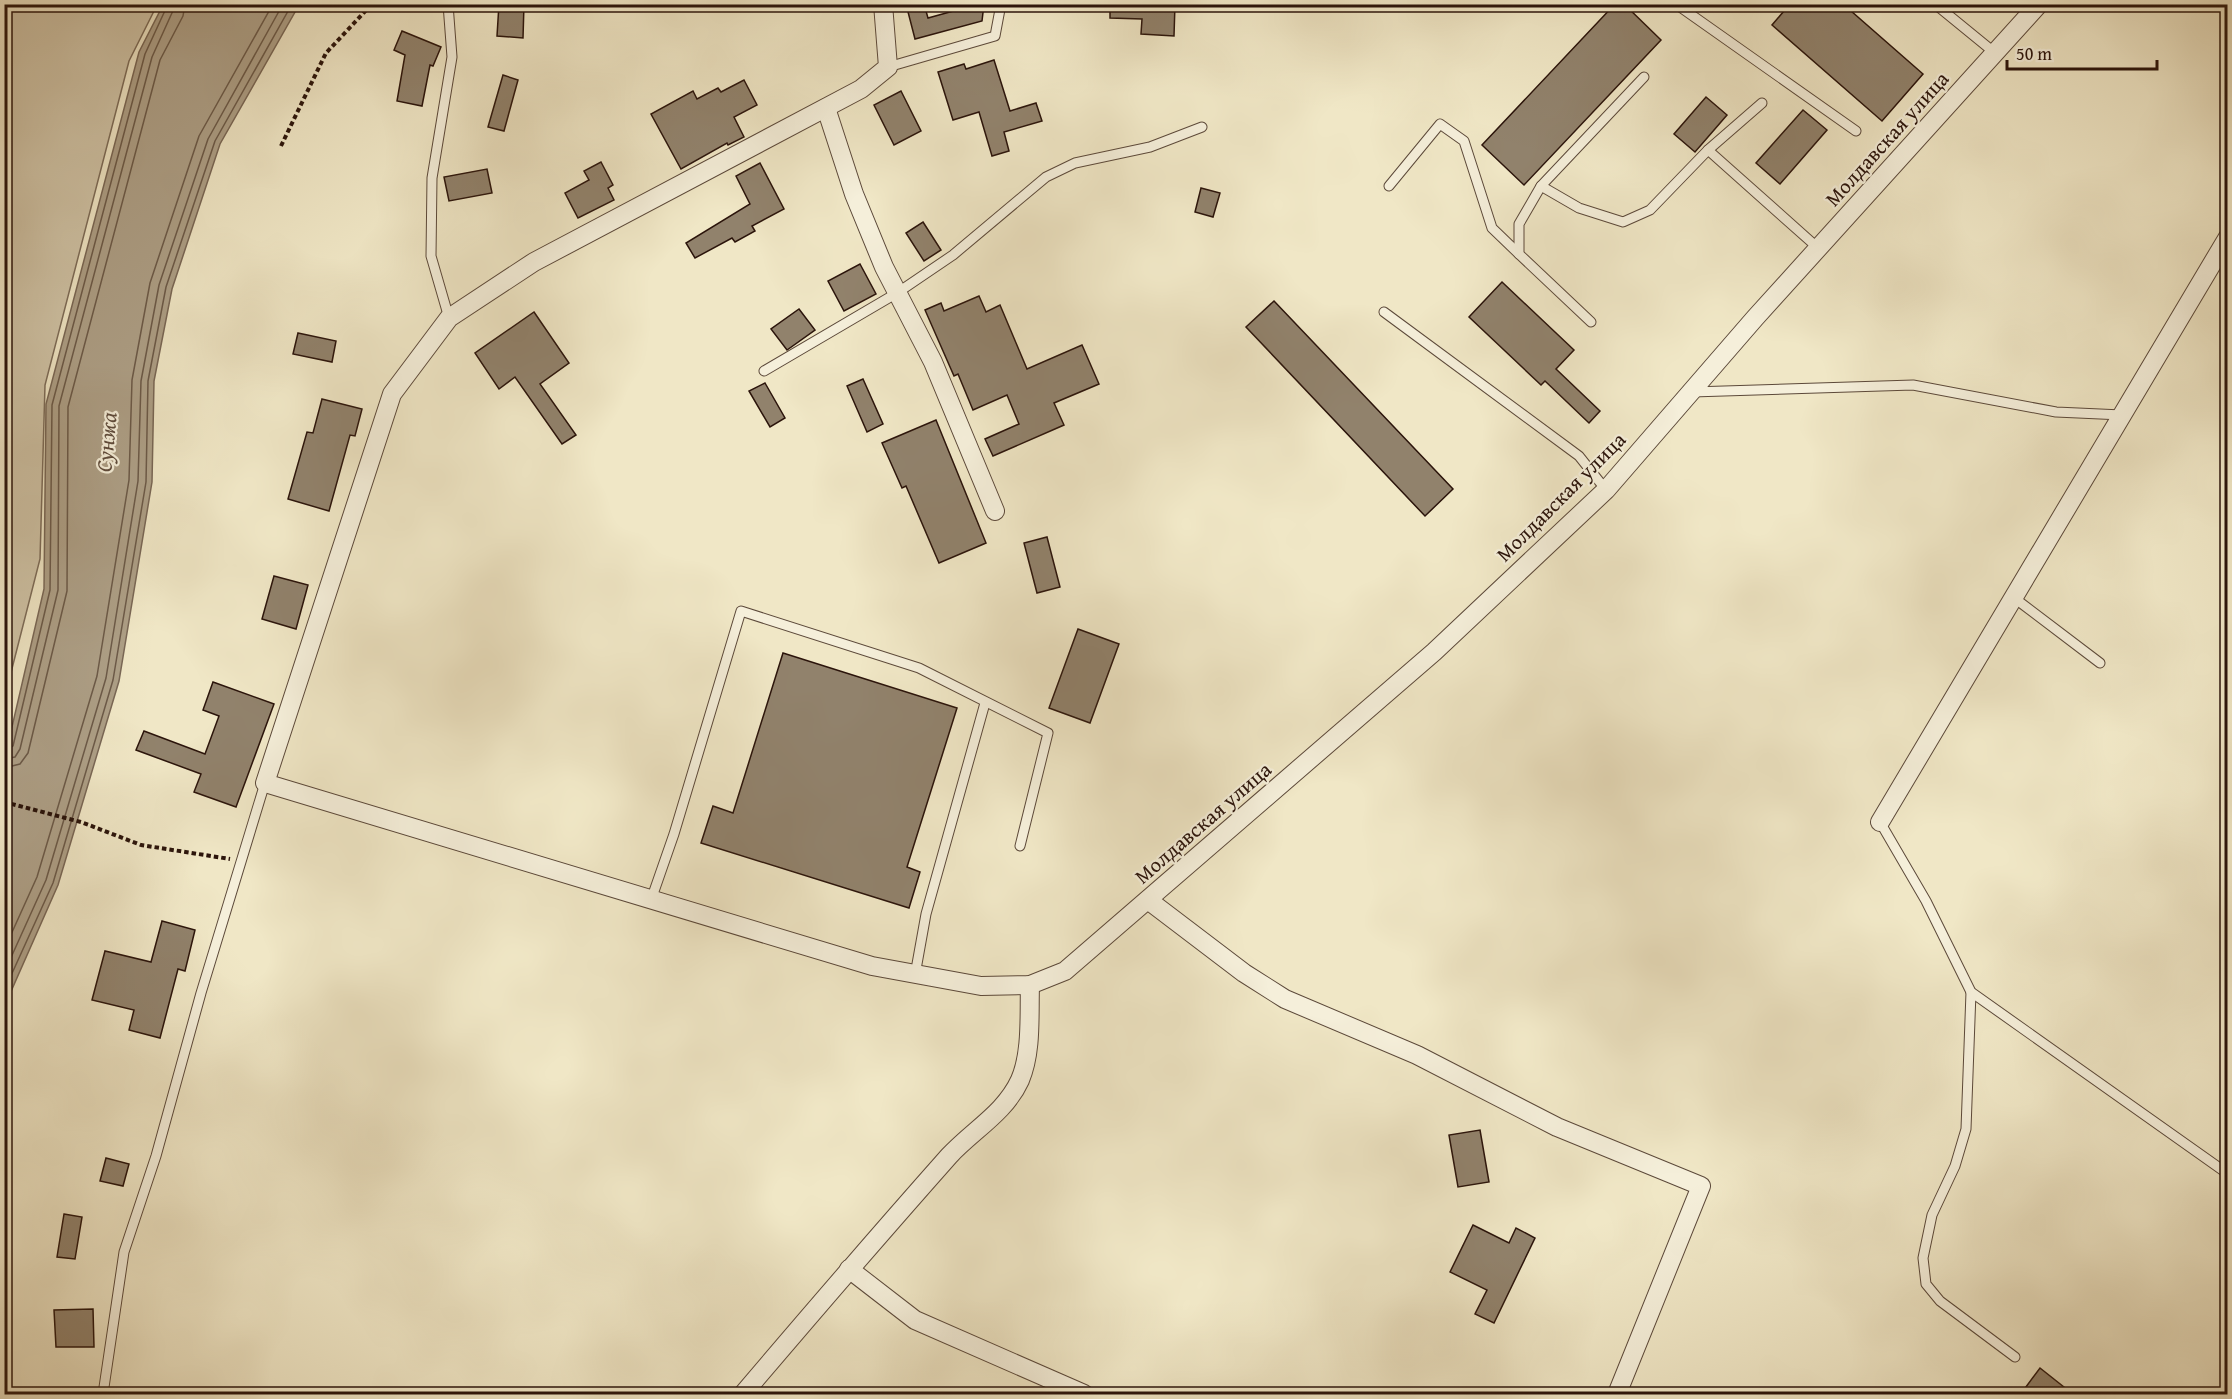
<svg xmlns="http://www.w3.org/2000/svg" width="2232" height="1399" font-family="'Gentium Book Plus',serif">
<rect width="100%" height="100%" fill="#f0e7c6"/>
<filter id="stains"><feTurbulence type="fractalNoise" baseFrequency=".00333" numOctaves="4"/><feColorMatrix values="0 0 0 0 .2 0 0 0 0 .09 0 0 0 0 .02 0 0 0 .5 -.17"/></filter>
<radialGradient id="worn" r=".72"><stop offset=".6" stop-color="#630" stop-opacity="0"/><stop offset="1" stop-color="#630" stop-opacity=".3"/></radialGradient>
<path fill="#cfc3a6" stroke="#7d6c58" stroke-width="1.5" d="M5 4 157 5 129 61 45 385 40 559 5 696Z"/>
<path fill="#ad9f86" stroke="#796755" stroke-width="1.5" d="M163 5H299L220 144 172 289 154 381 152 482 119 681 58 885 9 996 5 1022V757L44 589 46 404 139 52Z"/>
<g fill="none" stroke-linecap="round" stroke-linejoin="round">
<g stroke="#6c5a48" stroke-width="1.5">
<path d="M4 752 13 746 50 590 52 405 145 54 168 4"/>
<path d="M4 759 15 757 20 749 58 590 59 406 152 57 176 4"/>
<path d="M4 768 20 764 28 753 67 591 68 407 160 60 183 16 185 4"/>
<path d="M4 950 37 877 97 676 129 480 132 380 150 283 199 136 273 4"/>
<path d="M4 973 46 880 106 678 138 481 141 381 159 285 208 139 283 4"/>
<path d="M4 991 53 883 113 680 146 482 148 381 166 287 215 141 292 4"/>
</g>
</g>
<g fill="#91826c" stroke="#2b140b" stroke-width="1.5">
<path d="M499 4H524L523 38 497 36Z"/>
<path d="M924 4 928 18 968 7V4H984L982 21 915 39 907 8Z"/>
<path d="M1110 4H1175L1174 36 1141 34 1142 19 1110 18Z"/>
<path d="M1615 4H1624L1661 40 1524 185 1482 145Z"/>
<path d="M1790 4H1843L1923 74 1882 121 1772 25Z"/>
<path d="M402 31 441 47 433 66 430 65 422 106 397 101 405 55 394 50Z"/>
<path d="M994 60 1010 111 1036 103 1042 121 1004 132 1009 151 992 156 979 112 953 120 938 72 964 64 966 69Z"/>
<path d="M503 75 518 80 504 131 488 127Z"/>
<path d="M744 80 757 105 734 117 744 137 728 145 727 143 681 169 651 114 693 91 697 99 718 88 721 92Z"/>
<path d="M901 91 921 131 894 145 874 105Z"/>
<path d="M1706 97 1727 115 1695 152 1674 134Z"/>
<path d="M1803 110 1827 130 1780 184 1756 163Z"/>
<path d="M601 162 613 185 608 188 614 200 578 218 565 193 589 180 584 171Z"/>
<path d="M760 163 784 209 752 226 755 231 735 242 732 238 695 258 686 243 750 204 736 176Z"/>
<path d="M487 169 492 193 449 201 444 177Z"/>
<path d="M1201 188 1220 193 1213 217 1195 212Z"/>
<path d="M923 222 941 250 924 261 906 233Z"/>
<path d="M860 264 876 294 844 311 828 281Z"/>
<path d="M1502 282 1574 350 1556 369 1600 411 1589 423 1545 381 1541 385 1469 317Z"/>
<path d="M979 296 986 312 1000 305 1027 369 1082 345 1099 384 1054 403 1064 425 993 456 985 439 1019 424 1007 395 973 410 958 374 954 376 925 310 941 303 944 311Z"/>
<path d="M1274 301 1453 489 1425 516 1246 327Z"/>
<path d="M799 309 815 330 787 350 771 329Z"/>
<path d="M534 312 569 363 540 384 576 435 562 444 515 377 499 389 475 353Z"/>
<path d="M298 333 336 341 332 362 293 354Z"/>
<path d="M863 379 883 424 867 432 847 386Z"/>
<path d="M765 383 785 418 770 427 749 391Z"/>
<path d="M322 399 362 409 355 436 350 435 329 511 288 499 307 432 313 433Z"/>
<path d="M936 420 986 543 939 563 906 486 902 488 882 443Z"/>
<path d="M1047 537 1060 587 1037 593 1024 543Z"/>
<path d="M274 576 308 585 296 629 262 619Z"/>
<path d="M1078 629 1119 644 1090 723 1049 708Z"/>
<path d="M783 653 957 708 907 867 920 872 909 908 701 843 713 806 733 813Z"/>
<path d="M213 682 274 704 236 807 194 792 201 774 136 750 144 731 205 754 219 716 203 710Z"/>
<path d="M162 921 195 930 185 971 178 969 160 1038 129 1030 134 1010 92 1000 105 951 151 962Z"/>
<path d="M1480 1130 1489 1182 1458 1187 1449 1135Z"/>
<path d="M106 1158 129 1164 123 1186 100 1181Z"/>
<path d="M64 1214 82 1217 75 1259 57 1257Z"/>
<path d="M1473 1225 1509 1243 1516 1228 1535 1238 1494 1323 1475 1314 1487 1290 1450 1272Z"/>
<path d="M93 1309 94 1347H56L54 1310Z"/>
<path d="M2040 1368 2074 1395H2020Z"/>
</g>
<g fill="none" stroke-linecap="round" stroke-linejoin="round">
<defs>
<g id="lane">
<path d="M448 4 452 57 432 178 431 256 449 318"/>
<path d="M1676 4 1856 131"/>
<path d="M1935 4 1995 53"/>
<path d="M888 67 995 36 1001 4"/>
<path d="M1644 77 1541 186 1579 208 1623 222 1650 210 1708 150 1762 103"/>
<path d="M1708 150 1818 248"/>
<path d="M1389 186 1440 124 1464 141 1492 228 1519 254"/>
<path d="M1541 186 1519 224V254L1591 322"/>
<path d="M1384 312 1579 456 1606 490"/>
<path d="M764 371 897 293 953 255 1046 177 1075 163 1150 147 1202 127"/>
<path d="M1692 392 1913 385 2056 412 2122 415"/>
<path d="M2013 597 2100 663"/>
<path d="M1880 822 1926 901 1971 992 2228 1174"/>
<path d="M651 900 674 834 741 611 919 668 1048 733 1020 846"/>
<path d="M915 975 926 914 985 703"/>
<path d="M1971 992 1966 1129 1955 1166 1932 1215 1923 1258 1926 1284 1940 1301 2015 1357"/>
<path d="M103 1394 124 1252 156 1156 201 993 265 783"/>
</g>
<g id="street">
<path d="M883 4 888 67 861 89 534 262 449 318 392 394 265 783 872 966 981 986 1030 985 1065 971 1434 652 1606 490 1755 318 2039 4"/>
<path d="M826 108 854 194 884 267 933 362 995 511"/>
<path d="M1880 822 2228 237"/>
<path d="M1148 900 1244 973 1285 999 1417 1055 1557 1127 1701 1186 1617 1394"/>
<path d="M849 1269 915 1320 1084 1394"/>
<path d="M743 1394C811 1314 879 1235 949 1156 973 1130 1005 1113 1020 1080 1032 1052 1029 1015 1030 985"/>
</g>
</defs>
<use href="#lane" stroke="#5c493a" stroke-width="11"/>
<use href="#street" stroke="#5c493a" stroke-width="20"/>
<g stroke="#2b140b" stroke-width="4" stroke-dasharray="4.5 3" stroke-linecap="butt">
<path d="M281 146 326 53 372 4"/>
<path d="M4 802 81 822 141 845 230 859"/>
</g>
<use href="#lane" stroke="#f5efda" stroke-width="9"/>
<use href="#street" stroke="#f5efda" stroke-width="18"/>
</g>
<g text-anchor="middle" stroke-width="4.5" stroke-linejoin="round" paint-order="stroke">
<g font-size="21" fill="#2b140b" stroke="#f5efda">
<text transform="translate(1887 139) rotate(-48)" y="7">Молдавская улица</text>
<text transform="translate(1561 497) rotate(-45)" y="7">Молдавская улица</text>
<text transform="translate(1203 823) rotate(-41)" y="7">Молдавская улица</text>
</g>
<g font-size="22" font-style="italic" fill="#5f4c3c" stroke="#f5efda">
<text transform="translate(106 442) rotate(-85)" y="8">Сунжа</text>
</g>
</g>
<rect width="2232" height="1399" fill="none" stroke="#f0e7c6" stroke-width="24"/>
<rect x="6" y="6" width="2220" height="1387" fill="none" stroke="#2b140b" stroke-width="3"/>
<rect x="12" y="12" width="2208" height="1375" fill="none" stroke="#2b140b" stroke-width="1.5"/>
<path d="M2007 60v9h150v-9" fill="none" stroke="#2b140b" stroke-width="3"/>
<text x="2016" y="60" font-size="18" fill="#2b140b" stroke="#f5efda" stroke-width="4.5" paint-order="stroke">50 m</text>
<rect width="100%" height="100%" filter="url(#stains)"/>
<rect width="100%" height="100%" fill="url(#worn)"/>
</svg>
